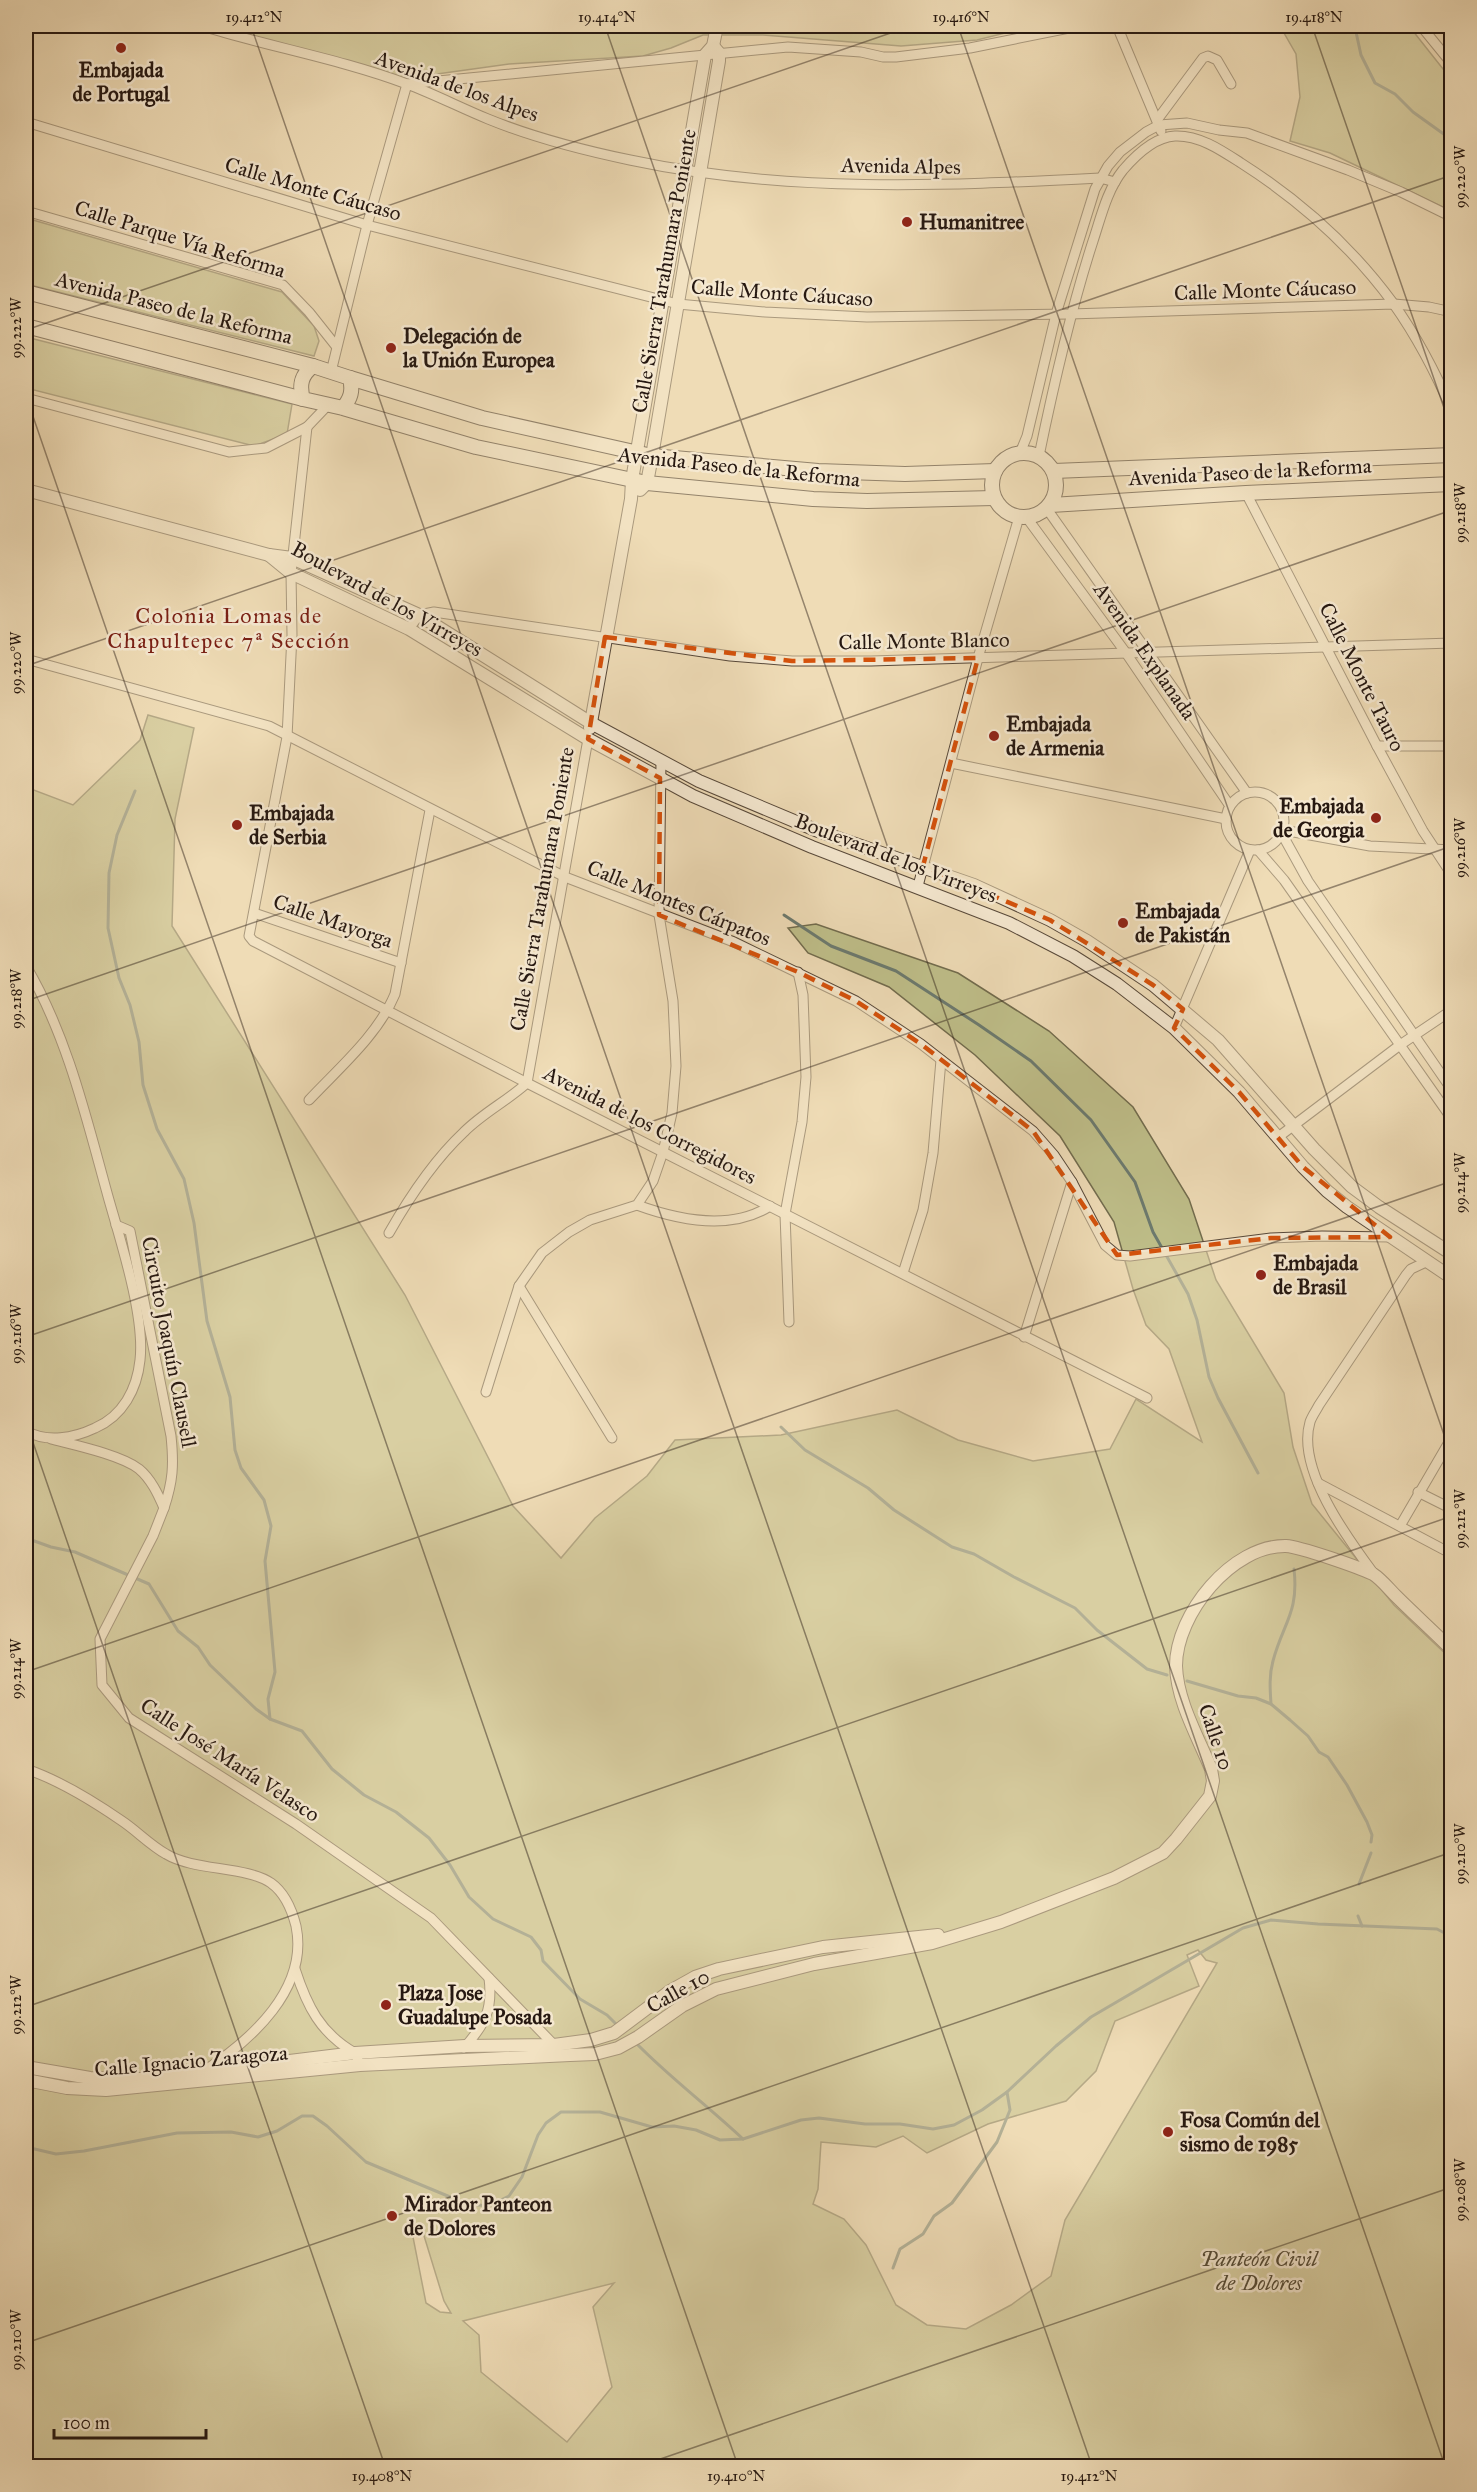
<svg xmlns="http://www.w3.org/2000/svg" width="1477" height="2492" font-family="'IM FELL Great Primer',serif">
<rect width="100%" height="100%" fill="#efdcb7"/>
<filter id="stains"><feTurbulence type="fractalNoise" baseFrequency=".00333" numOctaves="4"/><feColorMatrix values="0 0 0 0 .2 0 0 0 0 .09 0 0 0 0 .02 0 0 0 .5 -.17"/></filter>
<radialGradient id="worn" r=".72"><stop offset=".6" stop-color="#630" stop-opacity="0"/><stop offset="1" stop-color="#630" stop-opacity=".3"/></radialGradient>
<g fill="#bfbf8a" stroke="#726c4e" stroke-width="1.5" fill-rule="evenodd">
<path d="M214 26H1033L977 40 901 46 763 35H703L671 48 643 56 509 64 401 79Z"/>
<path d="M1280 26H1409L1451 79V211L1330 153 1290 141 1300 97 1296 54Z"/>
<path d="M26 218 282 292 314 326 319 341 314 356 26 284Z"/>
<path d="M26 337 292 404 287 434 254 446 26 388Z"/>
<path d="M148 715 194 728 175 819 172 926 405 1295 513 1506 561 1558 595 1518 647 1476 675 1440 781 1435 897 1410 958 1440 1033 1461 1110 1449 1136 1399 1202 1442 1169 1349 1146 1325 1133 1289 1114 1222 1060 1136 975 1055 889 987 808 953 788 928 816 924 958 973 1049 1031 1133 1107 1189 1199 1216 1280 1284 1393 1293 1447 1312 1504 1394 1605 1451 1659V2466H26V787L73 805 140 740ZM1198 1950 1206 1960 1217 1963 1065 2220 1051 2276 1011 2305 966 2329 927 2325 896 2305 866 2245 844 2219 813 2204 818 2189 821 2142 876 2147 903 2136 927 2153 988 2124 1066 2101 1096 2071 1115 2021 1199 1986 1187 1955ZM421 2226 444 2301 451 2313 440 2312 426 2303 411 2227ZM614 2283 593 2307 612 2387 567 2442 481 2372 479 2335 463 2321Z"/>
</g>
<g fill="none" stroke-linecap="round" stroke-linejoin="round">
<g stroke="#6c7a6f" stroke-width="3">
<path d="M1349 26 1356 32 1361 55 1375 83 1395 94 1413 112 1452 140"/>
<path d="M135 791 117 835 109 873 108 928 119 978 130 1005 139 1042 143 1085 157 1129 184 1179 194 1223 207 1321 230 1397 235 1450 241 1468 264 1500 271 1526 265 1561 275 1672 268 1699 270 1719"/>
<path d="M784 915 831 946 896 971 979 1025 1031 1061 1091 1120 1135 1182 1153 1232 1188 1294 1197 1320 1209 1377 1218 1398 1258 1473"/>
<path d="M781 1427 805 1450 868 1488 894 1510 952 1547 974 1554 1014 1577 1075 1608 1097 1630 1147 1669 1167 1675"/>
<path d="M26 1538 51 1547 75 1552 149 1584 178 1631 198 1647 210 1665 256 1709 270 1719 302 1731 332 1769 364 1795 396 1812 429 1838 450 1865 469 1897 493 1919 531 1937 541 1950 543 1961 580 1999 607 2015 617 2025"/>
<path d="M1187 1681 1238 1696 1256 1698 1271 1704 1290 1720 1308 1736 1319 1752 1328 1757 1347 1785 1367 1822 1372 1835 1371 1842"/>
<path d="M1271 1704C1270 1689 1269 1675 1273 1661 1283 1623 1299 1613 1294 1569"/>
<path d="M1359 1884 1371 1853"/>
<path d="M1358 1916 1362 1926"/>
<path d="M635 2042C669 2077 708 2106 743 2139"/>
<path d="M26 2147 56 2154 84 2151 177 2133 231 2132 258 2137 277 2131 302 2116H313L327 2126 366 2162 467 2204 489 2206 509 2196 522 2177 538 2135 546 2123 561 2112H600L652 2127 674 2126 696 2130 720 2140 743 2139 801 2120 819 2118 865 2124H900L933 2129 954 2125 982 2110 1007 2092 1056 2046 1091 2017 1243 1928 1271 1920 1318 1924 1437 1929 1452 1937"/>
<path d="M893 2268 900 2249 923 2234 934 2216 952 2203 997 2142 1010 2110 1007 2092"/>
</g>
<defs>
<g id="minor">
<path d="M202 26C270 47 340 59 407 84 434 94 461 108 488 119 532 137 582 150 630 160 784 193 943 186 1100 178L1115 182"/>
<path d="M1117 26 1161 131"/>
<path d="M1421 26 1452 64"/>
<path d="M1157 120 1203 58 1208 56 1217 60 1231 84"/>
<path d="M26 122 367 225 678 304 765 312 867 317 1070 314 1394 304 1429 307 1452 312"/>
<path d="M26 211 283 285 309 312 336 346"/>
<path d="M331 372 367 225 407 84 788 47 861 52 883 57H896L970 48 1079 26"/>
<path d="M26 398 229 452 266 448 307 427 328 405"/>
<path d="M307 427 291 573 292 635 287 737 249 936 253 941 527 1083 1147 1398"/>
<path d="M1020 453 1027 436 1056 314 1095 189 1108 166 1120 152 1146 132 1159 125 1187 123 1219 130 1247 133 1348 170 1401 192 1452 217"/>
<path d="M1039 456C1054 383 1070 312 1093 241 1101 217 1107 190 1123 170 1135 156 1155 137 1175 136 1199 135 1221 150 1241 163 1299 200 1352 247 1393 303 1417 337 1436 373 1452 411"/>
<path d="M1246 493 1377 746 1423 831 1452 875"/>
<path d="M1047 509 1247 793"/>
<path d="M1027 518 1126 653 1230 806"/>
<path d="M409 629 419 615 434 612 730 656 792 661H871L1452 643"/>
<path d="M26 659 269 726 565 877 734 942 856 1001 921 1044 1033 1131 1054 1155 1072 1182 1105 1245 1117 1255 1130 1256 1271 1238 1322 1236 1390 1237"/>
<path d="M1377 746H1452"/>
<path d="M951 763 1226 819"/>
<circle cx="1255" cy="821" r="29"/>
<path d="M1283 830 1370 846 1452 850"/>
<path d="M1282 834 1308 881 1452 1090"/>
<path d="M1258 850 1284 880 1452 1119"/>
<path d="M918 886 978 658 1019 517"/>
<path d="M254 913 401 963"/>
<path d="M26 966C68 1037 87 1121 109 1200 121 1242 145 1317 140 1360 137 1389 123 1416 95 1428 74 1438 47 1443 26 1431"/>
<path d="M1174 1028 1250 850"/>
<path d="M309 1100C339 1068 378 1035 395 994L430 810"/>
<path d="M1277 1138 1400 1045 1452 1010"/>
<path d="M637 1205C678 1220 731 1231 770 1206"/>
<path d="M116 1225 130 1231 171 1436C174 1465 173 1481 164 1508"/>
<path d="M389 1233C410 1196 433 1161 464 1132 483 1113 507 1101 527 1083L588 739"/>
<path d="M903 1273 923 1210 933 1153 941 1060"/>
<path d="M519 1286 612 1438"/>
<path d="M789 1322 785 1214 802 1122 806 1077 803 995 798 972"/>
<path d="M1024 1337 1072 1182"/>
<path d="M486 1392 519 1286 542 1253 569 1232 590 1220 637 1205 653 1181 663 1152 672 1113 676 1066 673 1001 659 915 661 761"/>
<path d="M51 1439C74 1445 121 1455 139 1469 151 1479 158 1494 164 1508L153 1536 100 1639 102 1685 129 1718 296 1824 431 1918 557 2048"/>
<path d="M1318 1483 1452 1554"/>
<path d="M1418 1492 1452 1509"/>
<path d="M1400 1526 1452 1437"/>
<path d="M1374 1574C1348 1539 1296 1469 1310 1422 1312 1416 1316 1411 1319 1405L1406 1275 1411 1269 1426 1262"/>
<path d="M26 1769C59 1780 93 1801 122 1821 137 1831 150 1845 166 1854 194 1871 246 1866 271 1883 285 1893 292 1910 296 1926 309 1989 251 2040 204 2071"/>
<path d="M295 1969C307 2006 320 2033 355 2053L360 2065"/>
<path d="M464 2048C485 2024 493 2010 489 1978"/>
</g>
<g id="tertiary">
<path d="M26 490 269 555 292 558 419 615 591 723 699 781 818 831 974 885 1050 920 1087 941 1153 985 1218 1040 1314 1149 1352 1187 1379 1207 1452 1254"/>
<path d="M640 490 647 483 652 456 719 61V53L713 46"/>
<path d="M269 555 291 573 409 629 588 739 693 796 812 847 1009 923 1073 956 1117 984 1174 1028 1239 1092 1303 1167 1327 1191 1347 1207 1452 1278"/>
<path d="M590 728 631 499 632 480 705 55 713 46 717 26"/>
<path d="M26 2067 90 2078 141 2079 355 2053 465 2046 554 2045 591 2040 614 2033 670 1991 695 1977 719 1969 823 1947 938 1935"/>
<path d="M26 2080 67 2088 106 2090 360 2065 570 2055 595 2054 618 2048 638 2037 682 2006 716 1989 814 1964 932 1943 1001 1922 1114 1878 1163 1853 1176 1839 1210 1796 1213 1781 1211 1769C1198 1737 1177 1701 1176 1666 1176 1614 1232 1545 1286 1546 1301 1547 1358 1567 1373 1574 1381 1579 1389 1589 1396 1596 1414 1614 1433 1631 1452 1650"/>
</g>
<g id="secondary">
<path d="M26 292 313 366"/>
<path d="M26 326 303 399"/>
<path d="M350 378 482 418 652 456 818 471 905 474 995 471"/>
<path d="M343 408C351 398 353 391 350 378L313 366C301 375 299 385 303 399L343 408 476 447 647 483 813 499 867 501 994 498"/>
<circle cx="1024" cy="485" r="32"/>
<path d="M1054 471 1452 455"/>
<path d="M1051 505 1246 493 1452 484"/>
</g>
</defs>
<use href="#minor" stroke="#58493a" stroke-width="11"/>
<use href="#tertiary" stroke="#58493a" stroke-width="14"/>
<use href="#secondary" stroke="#261811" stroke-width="16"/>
<use href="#minor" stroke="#f5e8d0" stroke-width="9"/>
<use href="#tertiary" stroke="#f5e8d0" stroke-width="12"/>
<use href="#secondary" stroke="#f5e8d0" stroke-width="14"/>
</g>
<path d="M0 0H1477V2492H0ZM605 637 792 661 978 658 923 866 1050 920 1153 985 1183 1009 1174 1028 1239 1092 1303 1167 1390 1237 1271 1238 1117 1255 1033 1131 921 1044 856 1001 798 972 659 915 660 778 588 739Z" fill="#efdcb7" fill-opacity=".55" fill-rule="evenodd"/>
<path fill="none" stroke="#d5520c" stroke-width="4.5" stroke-dasharray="12 8" stroke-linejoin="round" d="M605 637 792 661 978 658 923 866 1050 920 1153 985 1183 1009 1174 1028 1239 1092 1303 1167 1390 1237 1271 1238 1117 1255 1033 1131 921 1044 856 1001 798 972 659 915 660 778 588 739Z"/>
<path fill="none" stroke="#261811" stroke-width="1.5" stroke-opacity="0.45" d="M251 26 1092 2466M605 26 1445 2466M958 26 1452 1458M1312 26 1452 431M26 330 911 26M26 396 738 2466M26 666 1452 175M26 1001 1452 510M26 1337 1452 846M26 1422 385 2466M26 1672 1452 1181M26 2007 1452 1516M26 2343 1452 1852M26 2449 32 2466M640 2466 1452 2187"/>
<g fill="#8f2418" stroke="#f5e8d0" stroke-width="2">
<circle cx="121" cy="48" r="6"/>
<circle cx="907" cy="222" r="6"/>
<circle cx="391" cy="348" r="6"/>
<circle cx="994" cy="736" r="6"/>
<circle cx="1376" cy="818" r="6"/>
<circle cx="237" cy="825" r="6"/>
<circle cx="1123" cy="923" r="6"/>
<circle cx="1261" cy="1275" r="6"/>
<circle cx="386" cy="2005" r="6"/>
<circle cx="1168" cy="2132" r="6"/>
<circle cx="392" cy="2216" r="6"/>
</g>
<g text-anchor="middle" stroke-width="5" stroke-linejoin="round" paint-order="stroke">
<g font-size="21" font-weight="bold" fill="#261811" stroke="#f5e8d0" text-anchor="start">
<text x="121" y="77" text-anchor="middle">Embajada<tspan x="121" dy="24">de Portugal</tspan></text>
<text x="919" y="229">Humanitree</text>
<text x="403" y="343">Delegación de<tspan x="403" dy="24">la Unión Europea</tspan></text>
<text x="1006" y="731">Embajada<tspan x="1006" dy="24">de Armenia</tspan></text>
<text x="1364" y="813" text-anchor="end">Embajada<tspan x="1364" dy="24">de Georgia</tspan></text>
<text x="249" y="820">Embajada<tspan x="249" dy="24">de Serbia</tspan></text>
<text x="1135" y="918">Embajada<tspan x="1135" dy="24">de Pakistán</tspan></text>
<text x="1273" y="1270">Embajada<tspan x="1273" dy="24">de Brasil</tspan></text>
<text x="398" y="2000">Plaza Jose<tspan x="398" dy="24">Guadalupe Posada</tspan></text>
<text x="1180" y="2127">Fosa Común del<tspan x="1180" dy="24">sismo de 1985</tspan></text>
<text x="404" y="2211">Mirador Panteon<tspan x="404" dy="24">de Dolores</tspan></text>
</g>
<g font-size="21" fill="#261811" stroke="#f5e8d0">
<text transform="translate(457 86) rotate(20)" y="7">Avenida de los Alpes</text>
<text transform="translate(901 166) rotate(1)" y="7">Avenida Alpes</text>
<text transform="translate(313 189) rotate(16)" y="7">Calle Monte Cáucaso</text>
<text transform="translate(180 239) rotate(17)" y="7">Calle Parque Vía Reforma</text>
<text transform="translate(664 271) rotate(-80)" y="7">Calle Sierra Tarahumara Poniente</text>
<text transform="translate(1265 290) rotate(-2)" y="7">Calle Monte Cáucaso</text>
<text transform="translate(782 293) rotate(4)" y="7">Calle Monte Cáucaso</text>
<text transform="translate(174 308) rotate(14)" y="7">Avenida Paseo de la Reforma</text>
<text transform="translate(739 467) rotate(6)" y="7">Avenida Paseo de la Reforma</text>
<text transform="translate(1250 472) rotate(-3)" y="7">Avenida Paseo de la Reforma</text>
<text transform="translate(387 599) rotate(29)" y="7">Boulevard de los Virreyes</text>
<text transform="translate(924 641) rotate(-1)" y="7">Calle Monte Blanco</text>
<text transform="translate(1145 651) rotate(55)" y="7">Avenida Explanada</text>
<text transform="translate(1362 677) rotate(63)" y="7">Calle Monte Tauro</text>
<text transform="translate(896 858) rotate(21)" y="7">Boulevard de los Virreyes</text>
<text transform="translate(542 889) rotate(-80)" y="7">Calle Sierra Tarahumara Poniente</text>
<text transform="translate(679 903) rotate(22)" y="7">Calle Montes Cárpatos</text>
<text transform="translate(333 921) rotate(19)" y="7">Calle Mayorga</text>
<text transform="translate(650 1125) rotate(27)" y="7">Avenida de los Corregidores</text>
<text transform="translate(169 1342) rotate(79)" y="7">Circuito Joaquín Clausell</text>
<text transform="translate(1216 1737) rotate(71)" y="7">Calle 10</text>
<text transform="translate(230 1760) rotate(33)" y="7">Calle José María Velasco</text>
<text transform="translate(678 1991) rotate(-29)" y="7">Calle 10</text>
<text transform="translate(191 2061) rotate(-5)" y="7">Calle Ignacio Zaragoza</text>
</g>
<g font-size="21" font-style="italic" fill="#544a35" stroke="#f5e8d0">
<text x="1259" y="2266">Panteón Civil<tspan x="1259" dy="24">de Dolores</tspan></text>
</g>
<g font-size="22" letter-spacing="1.5" fill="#7a1f14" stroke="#f5e8d0">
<text x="229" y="623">Colonia Lomas de<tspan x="229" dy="25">Chapultepec 7ª Sección</tspan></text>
</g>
</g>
<rect width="1477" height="2492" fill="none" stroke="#efdcb7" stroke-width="66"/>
<path d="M54 2429v9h152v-9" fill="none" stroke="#261811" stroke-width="3"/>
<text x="63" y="2429" font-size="18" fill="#261811" stroke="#f5e8d0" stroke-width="4.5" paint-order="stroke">100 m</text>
<rect x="33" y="33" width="1411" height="2426" fill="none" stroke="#261811" stroke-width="2"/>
<g font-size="15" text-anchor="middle" fill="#261811">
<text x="254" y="22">19.412°N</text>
<text x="607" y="22">19.414°N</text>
<text x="961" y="22">19.416°N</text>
<text x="1314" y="22">19.418°N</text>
<text transform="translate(1460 177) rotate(-90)" y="5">99.220°W</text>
<text transform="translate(16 328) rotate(-90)" y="5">99.222°W</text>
<text transform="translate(1460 513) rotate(-90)" y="5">99.218°W</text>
<text transform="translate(16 663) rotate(-90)" y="5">99.220°W</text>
<text transform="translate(1460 848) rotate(-90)" y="5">99.216°W</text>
<text transform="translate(16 999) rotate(-90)" y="5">99.218°W</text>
<text transform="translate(1460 1183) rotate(-90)" y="5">99.214°W</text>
<text transform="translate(16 1334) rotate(-90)" y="5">99.216°W</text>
<text transform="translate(1460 1519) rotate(-90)" y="5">99.212°W</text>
<text transform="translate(16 1669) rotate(-90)" y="5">99.214°W</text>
<text transform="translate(1460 1854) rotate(-90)" y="5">99.210°W</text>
<text transform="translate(16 2005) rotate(-90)" y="5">99.212°W</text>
<text transform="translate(1460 2190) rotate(-90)" y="5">99.208°W</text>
<text transform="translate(16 2340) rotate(-90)" y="5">99.210°W</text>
<text x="382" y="2481">19.408°N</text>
<text x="736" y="2481">19.410°N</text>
<text x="1089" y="2481">19.412°N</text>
</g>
<rect width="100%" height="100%" filter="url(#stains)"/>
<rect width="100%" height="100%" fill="url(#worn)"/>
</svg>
